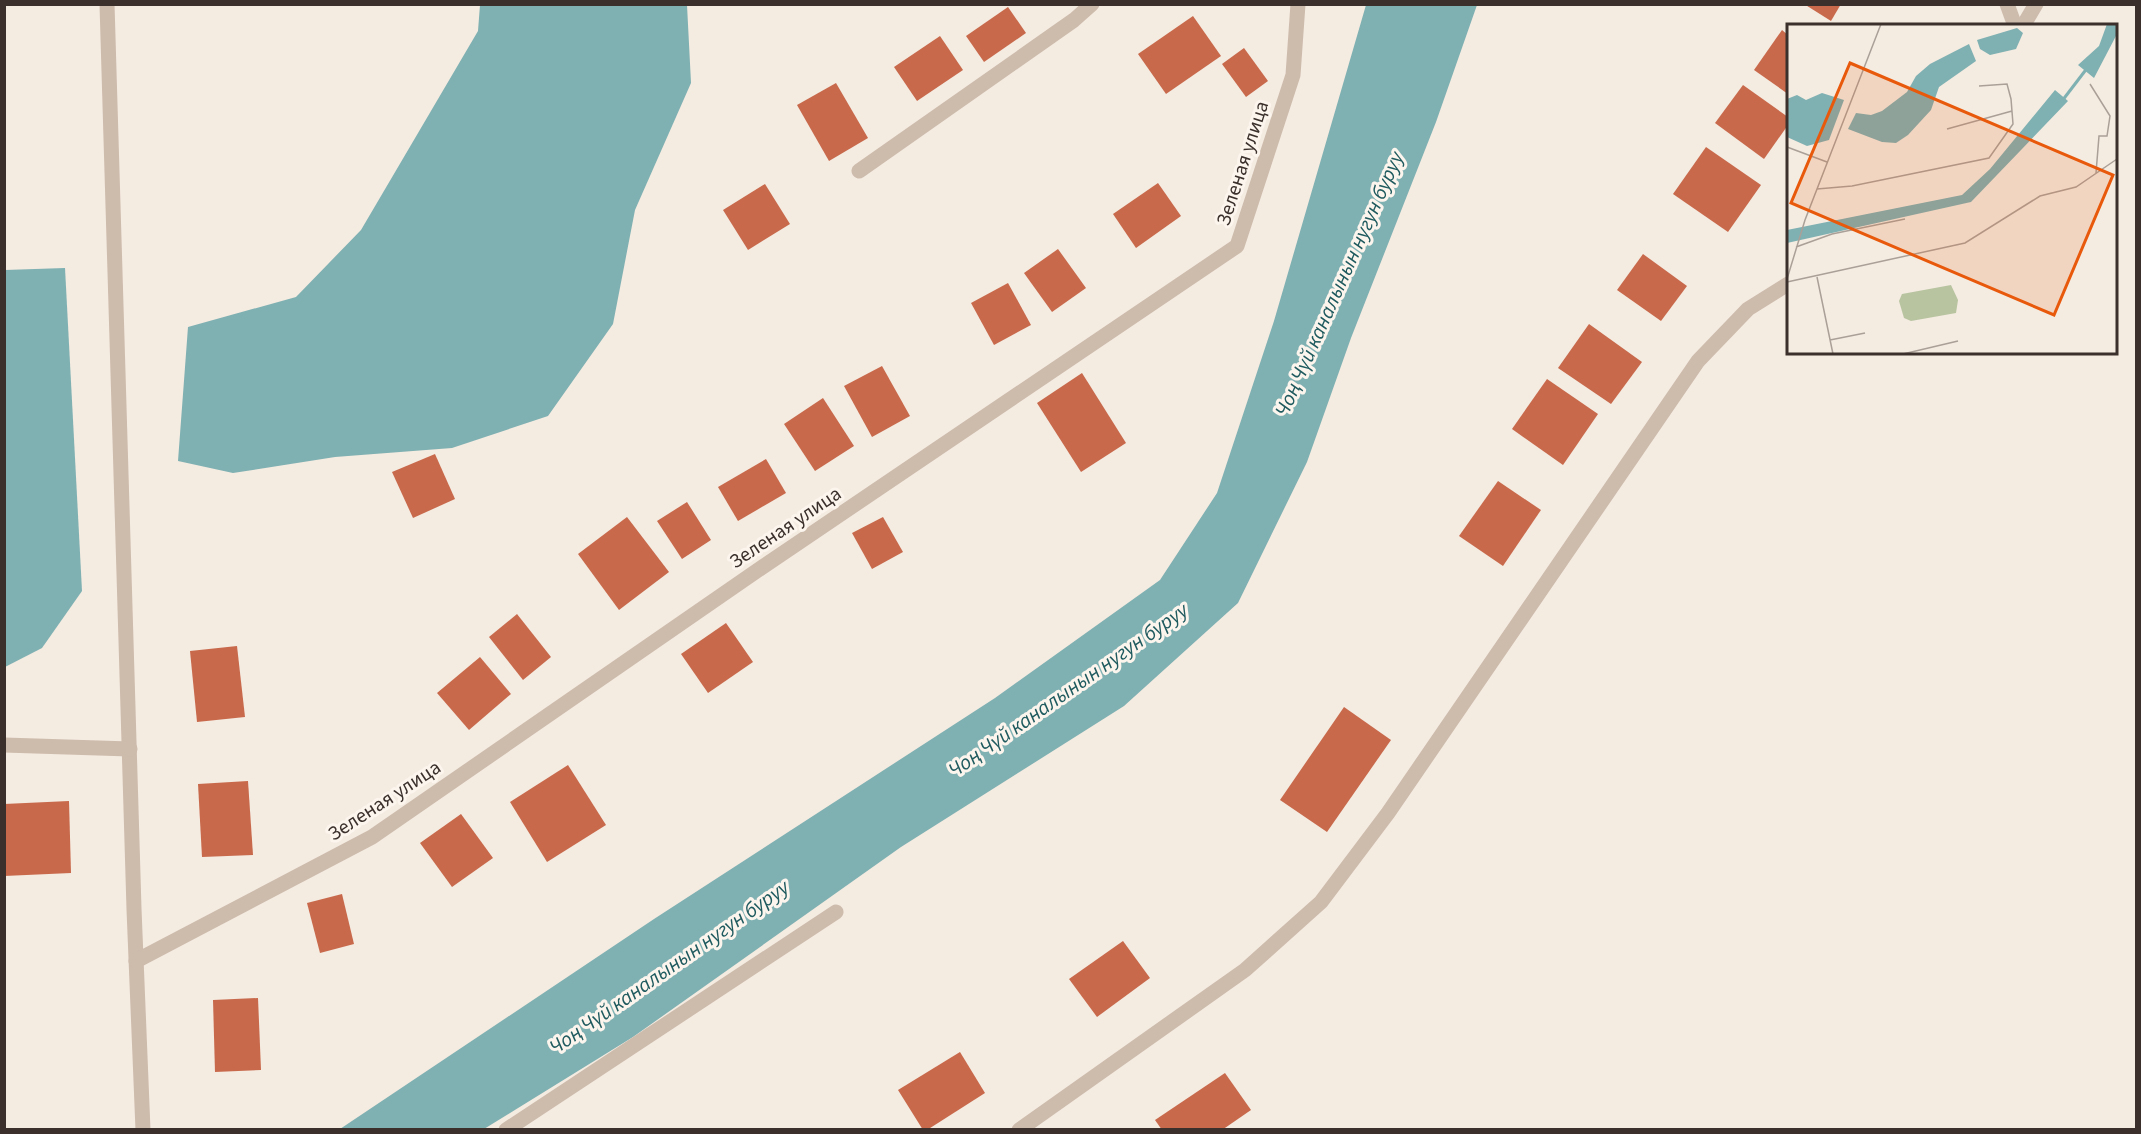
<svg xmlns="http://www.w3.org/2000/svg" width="2141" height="1134" font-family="'Source Sans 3',sans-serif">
<rect width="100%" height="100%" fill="#f4ebe1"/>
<g fill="#7fb0b2">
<path d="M480 5H687L691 83 635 210 613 324 548 416 452 448 335 457 233 473 178 461 188 327 296 297 361 230 478 31Z"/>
<path d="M1366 5H1477L1436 122 1351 338 1307 462 1238 603 1124 706 901 847 633 1037 484 1129H340L654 919 995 698 1160 580 1217 493 1274 321Z"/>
<path d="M65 268 82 591 42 648 5 667V270Z"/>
</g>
<g fill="#c8694b">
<path d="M1804 4H1841L1831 21Z"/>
<path d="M1008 7 1026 33 984 62 966 36Z"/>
<path d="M1193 16 1221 56 1166 94 1138 54Z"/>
<path d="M1782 30 1788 35V94L1754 70Z"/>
<path d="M940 36 963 70 917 101 894 67Z"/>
<path d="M1244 48 1268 81 1246 97 1222 64Z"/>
<path d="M836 83 868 138 829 161 797 105Z"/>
<path d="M1743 85 1788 117V125L1764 159 1715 123Z"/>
<path d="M1706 147 1761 185 1728 232 1673 194Z"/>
<path d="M1158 183 1181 216 1136 248 1113 214Z"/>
<path d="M765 184 790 224 748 250 723 210Z"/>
<path d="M1058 249 1086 288 1052 312 1024 273Z"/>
<path d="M1643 254 1687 286 1661 321 1617 290Z"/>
<path d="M1008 283 1031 325 994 345 971 303Z"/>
<path d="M1589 324 1642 362 1611 404 1558 368Z"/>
<path d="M882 366 910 416 872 437 844 386Z"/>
<path d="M1082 373 1126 443 1081 472 1037 403Z"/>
<path d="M1547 379 1598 414 1563 465 1512 429Z"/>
<path d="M823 398 854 446 815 471 784 424Z"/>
<path d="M435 454 455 499 413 518 392 472Z"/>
<path d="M766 459 786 493 738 521 718 487Z"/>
<path d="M1498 481 1541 510 1503 566 1459 536Z"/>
<path d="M687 502 711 540 682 559 657 521Z"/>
<path d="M627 517 669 572 619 610 578 554Z"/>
<path d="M883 517 903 552 872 569 852 533Z"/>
<path d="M517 614 551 657 523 680 489 637Z"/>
<path d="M726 623 753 662 708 693 681 654Z"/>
<path d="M237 646 245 717 197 722 190 651Z"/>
<path d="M480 657 511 694 469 730 437 693Z"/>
<path d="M1344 707 1391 740 1327 832 1280 800Z"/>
<path d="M568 765 606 825 547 862 510 802Z"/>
<path d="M248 781 253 855 202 857 198 784Z"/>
<path d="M69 801 71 873 4 876V804Z"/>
<path d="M461 814 493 858 452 887 420 843Z"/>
<path d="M342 894 354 944 320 953 307 903Z"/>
<path d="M1123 941 1150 978 1097 1017 1069 979Z"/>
<path d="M258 998 261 1070 215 1072 213 1000Z"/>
<path d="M960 1052 985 1093 927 1130H923L898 1090Z"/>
<path d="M1225 1073 1251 1110 1222 1130H1162L1155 1120Z"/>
</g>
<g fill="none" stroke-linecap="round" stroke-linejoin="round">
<g stroke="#cdbbac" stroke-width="15">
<path d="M107 4 134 909 143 1130"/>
<path d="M2007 4 2015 26"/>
<path d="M2023 26 2036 4"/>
<path d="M859 171 1074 20 1092 4"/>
<path d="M4 745 130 749"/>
<path d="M136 961 372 837 764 566 1237 246 1293 75 1298 4"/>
<path d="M506 1130 836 912"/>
<path d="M1019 1130 1245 970 1321 902 1388 813 1698 361 1748 309 1788 284"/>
</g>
</g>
<g text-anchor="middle" stroke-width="6" stroke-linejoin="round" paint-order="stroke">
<g font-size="20" fill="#3b302b" stroke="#fbf5ee">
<text transform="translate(1242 163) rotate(-72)" y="7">Зеленая улица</text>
<text transform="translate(785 527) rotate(-34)" y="7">Зеленая улица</text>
<text transform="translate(384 800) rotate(-33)" y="7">Зеленая улица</text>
</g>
<g font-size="21" font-style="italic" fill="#1f5a5e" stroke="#fbf5ee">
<text transform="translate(1339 284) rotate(-66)" y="7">Чоң Чүй каналынын нугун буруу</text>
<text transform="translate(1068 690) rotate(-35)" y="7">Чоң Чүй каналынын нугун буруу</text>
<text transform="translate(669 967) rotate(-35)" y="7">Чоң Чүй каналынын нугун буруу</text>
</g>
</g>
<g transform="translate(1787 24)">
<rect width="330" height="330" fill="#f4ebe1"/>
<path d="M164 261 171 276 169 289 124 297 117 294 112 277 115 270Z" fill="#b8c4a0"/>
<path d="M320 0H330V10L307 54 291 41 312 22ZM230 4 236 9 229 25 203 31 193 25 190 16ZM182 20 189 37 152 63 144 86 121 111 109 119 95 118 61 105 69 89 84 91 95 87 120 68 129 52 143 40ZM268 66 281 77 184 178 0 219V206L175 171 203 145ZM35 69 57 76 42 116 20 122 0 113V75L10 71 19 76Z" fill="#7fb0b2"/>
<path fill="none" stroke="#7fb0b2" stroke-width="3" d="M275 77 301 43"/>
<path fill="none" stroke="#aaa098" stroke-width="1.5" d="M303 60 323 92 320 112H312L309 149M160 105 225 87M0 123 40 138M30 165 65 162 202 134 226 100 224 75 220 60 192 62M9 223 45 210 118 195M30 253 46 330M0 255 18 196 94 0M0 258 178 219 253 172 289 163 330 135M43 316 78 309M116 330 171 317"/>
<path fill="#e8590c" fill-opacity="0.15" stroke="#e8590c" stroke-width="3" d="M63 39 326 151 267 291 4 179Z"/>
<rect width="330" height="330" fill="none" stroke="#3b302b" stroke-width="3"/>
</g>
<rect width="2141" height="1134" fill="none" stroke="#3b302b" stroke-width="12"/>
</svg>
